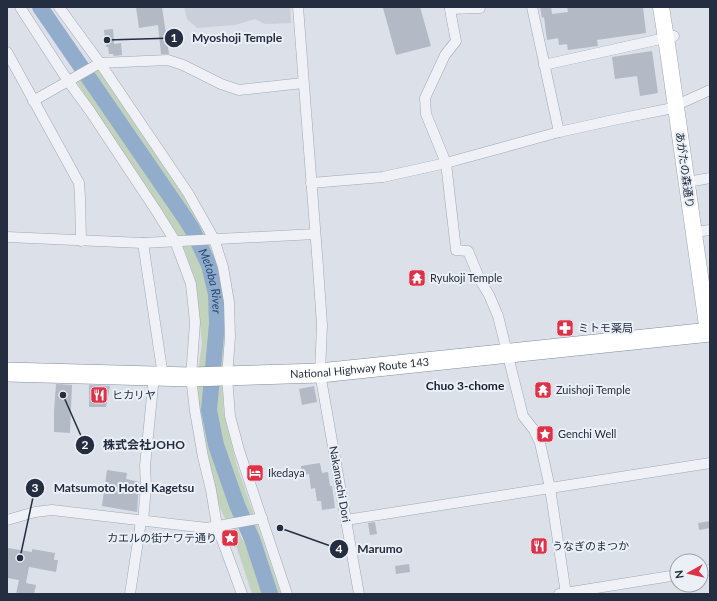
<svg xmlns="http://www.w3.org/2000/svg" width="717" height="601" font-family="Lato,'Noto Sans JP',sans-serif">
<rect width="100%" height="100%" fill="#dce0e8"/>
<path fill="#cacfda" d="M184 7H290L291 23 265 24 255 19 235 25 197 28 187 19Z"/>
<g fill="#c1d3bc">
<path d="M96 67 183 195 206 236 210 246 220 275 224 301 226 337 222 385 224 414 237 466 281 594H272L253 533 240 505 219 444 212 410 217 386 216 372 220 325 218 294 212 263 204 248 182 211 88 72Z"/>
<path d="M84 74 198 243 209 272 214 298V324L209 362 205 379V424L230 507 241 537 251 552 262 579 266 594H252L234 539 217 501 207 462 196 388 202 343 194 276 180 238 76 81Z"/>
</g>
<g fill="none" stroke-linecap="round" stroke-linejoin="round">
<path stroke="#92adcc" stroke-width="16" id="s1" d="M40 7 185 218 192 229 209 265 216 294 217 324 209 410 216 445 237 505 252 539 270 594"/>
</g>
<g fill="#b3b9c5">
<path d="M136 7H162L169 54H161L158 25 139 28Z"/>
<path d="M389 7H420L431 46 396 55 383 8Z"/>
<path d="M540 7H551L552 14 568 12 567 7H643L646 33 597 40 598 46 568 50 567 44 559 45 558 38 547 40 544 17 542 18Z"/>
<path d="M113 29 114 44 121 43 122 55 114 56 113 54H109L108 47H106L104 30Z"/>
<path d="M652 51 658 93 640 96 637 76 615 79 612 57Z"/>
<path d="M56 384 72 385 70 433 54 432V411Z"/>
<path d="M89 385 110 386 106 407H89Z"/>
<path d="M314 386 317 402 302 405 299 389Z"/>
<path d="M320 463 322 473 328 472 330 486H332L335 508 322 510 321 501H317L315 488 311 489 309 474 302 475 301 466Z"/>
<path d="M107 470 127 473 126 479 139 482 137 512 102 506Z"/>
<path d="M710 521V528L699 530 698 523Z"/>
<path d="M375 522 377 534 370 535 368 523Z"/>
<path d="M8 548 32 552V549L55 553 54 560H58L56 572 29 567 26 583 36 585 34 594H16L19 580 7 578V557Z"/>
<path d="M409 564 410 572 396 574 395 566Z"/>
</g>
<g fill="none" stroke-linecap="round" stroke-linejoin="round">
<defs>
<g id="street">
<path d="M20 7 68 81 90 111 157 212 175 241 184 265 191 284 195 322 191 377 195 411 203 457 211 490 217 526 242 594"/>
<path d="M59 7 100 63 188 193 214 239 223 267 229 302 230 337 227 376 230 416 239 450 287 594"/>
<path d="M298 7 318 267 322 325 320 373 359 594"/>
<path d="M450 7 451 15 456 41 445 55 425 98 426 114 446 163 456 250 468 251 480 280 489 295 498 316 523 416 534 430 540 443 550 488 566 594"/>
<path d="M532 7 559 132"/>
<path d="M450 9 480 8"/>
<path d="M7 52 79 183 80 197 81 241"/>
<path d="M544 65 674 36"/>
<path d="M33 101 100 63 168 60 183 65 221 84 239 90 303 83"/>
<path d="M687 182 710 178"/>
<path d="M311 183 383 177 446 163 559 132 618 119 668 109 710 90"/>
<path d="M694 232 710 230"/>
<path d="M7 237 143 243 315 234"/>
<path d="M143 243 163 376"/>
<path d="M7 520 35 512 52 510 207 528 262 518"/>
<path d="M346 520 710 463"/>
<path d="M143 521 146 487 145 466 154 376"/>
<path d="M701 571 710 570"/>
<path d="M130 594 141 521"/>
<path d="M559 594 677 575"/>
</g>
<path id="primary" d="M661 7 668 51 708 332"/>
<g id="highway">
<path id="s2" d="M7 372 191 377 320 373 710 332"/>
</g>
</defs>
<use href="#street" stroke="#a1a7b2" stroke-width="11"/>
<use href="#primary" stroke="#9aa4b5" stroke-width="17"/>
<use href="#highway" stroke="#828da0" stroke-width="20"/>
<use href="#street" stroke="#eff1f6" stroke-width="10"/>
<use href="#primary" stroke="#fff" stroke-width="16"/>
<use href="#highway" stroke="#fff" stroke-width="19"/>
</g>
<defs>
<symbol id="temple-square" viewBox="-11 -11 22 22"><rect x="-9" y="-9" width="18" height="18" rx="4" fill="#dc3147" stroke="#ebeff6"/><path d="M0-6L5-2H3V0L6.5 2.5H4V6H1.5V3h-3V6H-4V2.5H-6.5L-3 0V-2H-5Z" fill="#fff"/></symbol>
<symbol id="pharmacy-square" viewBox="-11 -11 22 22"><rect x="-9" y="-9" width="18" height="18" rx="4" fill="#dc3147" stroke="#ebeff6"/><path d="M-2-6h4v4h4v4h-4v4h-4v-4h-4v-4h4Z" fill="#fff"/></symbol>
<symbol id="restaurant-square" viewBox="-11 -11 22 22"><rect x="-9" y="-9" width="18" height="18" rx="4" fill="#dc3147" stroke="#ebeff6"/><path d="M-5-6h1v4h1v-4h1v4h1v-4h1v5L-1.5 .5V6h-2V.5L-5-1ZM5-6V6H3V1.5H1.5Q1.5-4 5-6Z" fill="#fff"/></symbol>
<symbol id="sight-square" viewBox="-11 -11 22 22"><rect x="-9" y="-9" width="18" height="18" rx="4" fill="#dc3147" stroke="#ebeff6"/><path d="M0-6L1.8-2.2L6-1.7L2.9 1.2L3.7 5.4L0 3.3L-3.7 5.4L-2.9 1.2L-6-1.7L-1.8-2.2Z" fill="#fff"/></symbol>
<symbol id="hotel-square" viewBox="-11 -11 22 22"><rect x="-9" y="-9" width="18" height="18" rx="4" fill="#dc3147" stroke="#ebeff6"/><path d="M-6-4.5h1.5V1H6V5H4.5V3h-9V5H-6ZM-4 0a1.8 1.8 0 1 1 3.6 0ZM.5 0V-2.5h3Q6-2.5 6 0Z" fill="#fff"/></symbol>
</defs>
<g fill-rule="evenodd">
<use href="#temple-square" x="407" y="268" width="20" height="20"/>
<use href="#pharmacy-square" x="555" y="318" width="20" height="20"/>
<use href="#temple-square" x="533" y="380" width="20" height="20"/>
<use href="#restaurant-square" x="89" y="385" width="20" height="20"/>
<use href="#sight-square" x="535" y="424" width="20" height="20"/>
<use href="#hotel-square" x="245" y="463" width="20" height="20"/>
<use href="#sight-square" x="220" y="528" width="20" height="20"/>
<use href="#restaurant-square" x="529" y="536" width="20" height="20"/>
</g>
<g text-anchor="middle" stroke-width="4" stroke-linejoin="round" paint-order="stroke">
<g font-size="11" fill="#242e40" stroke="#ebeff6">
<text transform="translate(685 170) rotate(82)" y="4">あがたの森通り</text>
<text dy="4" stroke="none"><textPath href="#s2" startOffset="353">National Highway Route 143</textPath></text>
<text transform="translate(340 484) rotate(80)" y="4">Nakamachi Dori</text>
</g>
<g font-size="11" fill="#242e40" stroke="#ebeff6" text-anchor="start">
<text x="430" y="282">Ryukoji Temple</text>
<text x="578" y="332">ミトモ薬局</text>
<text x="556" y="394">Zuishoji Temple</text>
<text x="112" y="399">ヒカリヤ</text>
<text x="558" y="438">Genchi Well</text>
<text x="268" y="477">Ikedaya</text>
<text x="217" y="542" text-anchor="end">カエルの街ナワテ通り</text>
<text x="552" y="550">うなぎのまつか</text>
</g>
<g font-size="12" font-style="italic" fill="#2a4b78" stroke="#ebeff6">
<text dy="4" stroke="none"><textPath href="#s1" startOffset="325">Metoba River</textPath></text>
</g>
<g font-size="12" font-weight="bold" fill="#171f30" stroke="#ebeff6">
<text x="465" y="390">Chuo 3-chome</text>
</g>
</g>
<path fill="none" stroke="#242e40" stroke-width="1.5" d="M107 40L174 38M63 395L85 445M20 558L35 488M280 528L339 549"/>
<g fill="#242e40" stroke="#ebeff6" stroke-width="1.5">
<circle cx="107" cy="40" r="4"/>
<circle cx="63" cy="395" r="4"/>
<circle cx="20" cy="558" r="4"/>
<circle cx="280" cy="528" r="4"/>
<circle cx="174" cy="38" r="10"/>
<circle cx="85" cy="445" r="10"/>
<circle cx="35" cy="488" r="10"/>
<circle cx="339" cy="549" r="10"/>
</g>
<g font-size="12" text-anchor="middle" font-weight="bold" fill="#fff">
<text x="174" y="42">1</text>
<text x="85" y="449">2</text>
<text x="35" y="492">3</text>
<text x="339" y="553">4</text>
</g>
<g font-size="12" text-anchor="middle" font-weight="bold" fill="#242e40" stroke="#ebeff6" stroke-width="4" stroke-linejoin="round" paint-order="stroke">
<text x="237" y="42">Myoshoji Temple</text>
<text x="144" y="449">株式会社JOHO</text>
<text x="124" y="492">Matsumoto Hotel Kagetsu</text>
<text x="380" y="553">Marumo</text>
</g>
<rect width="717" height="601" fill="none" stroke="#242e40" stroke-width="16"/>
<g transform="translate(689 573) rotate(262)"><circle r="19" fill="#ebeff6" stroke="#9ba2ad"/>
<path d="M0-3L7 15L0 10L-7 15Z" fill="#dc3147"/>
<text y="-6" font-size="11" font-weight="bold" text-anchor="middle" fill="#242e40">N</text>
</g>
</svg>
